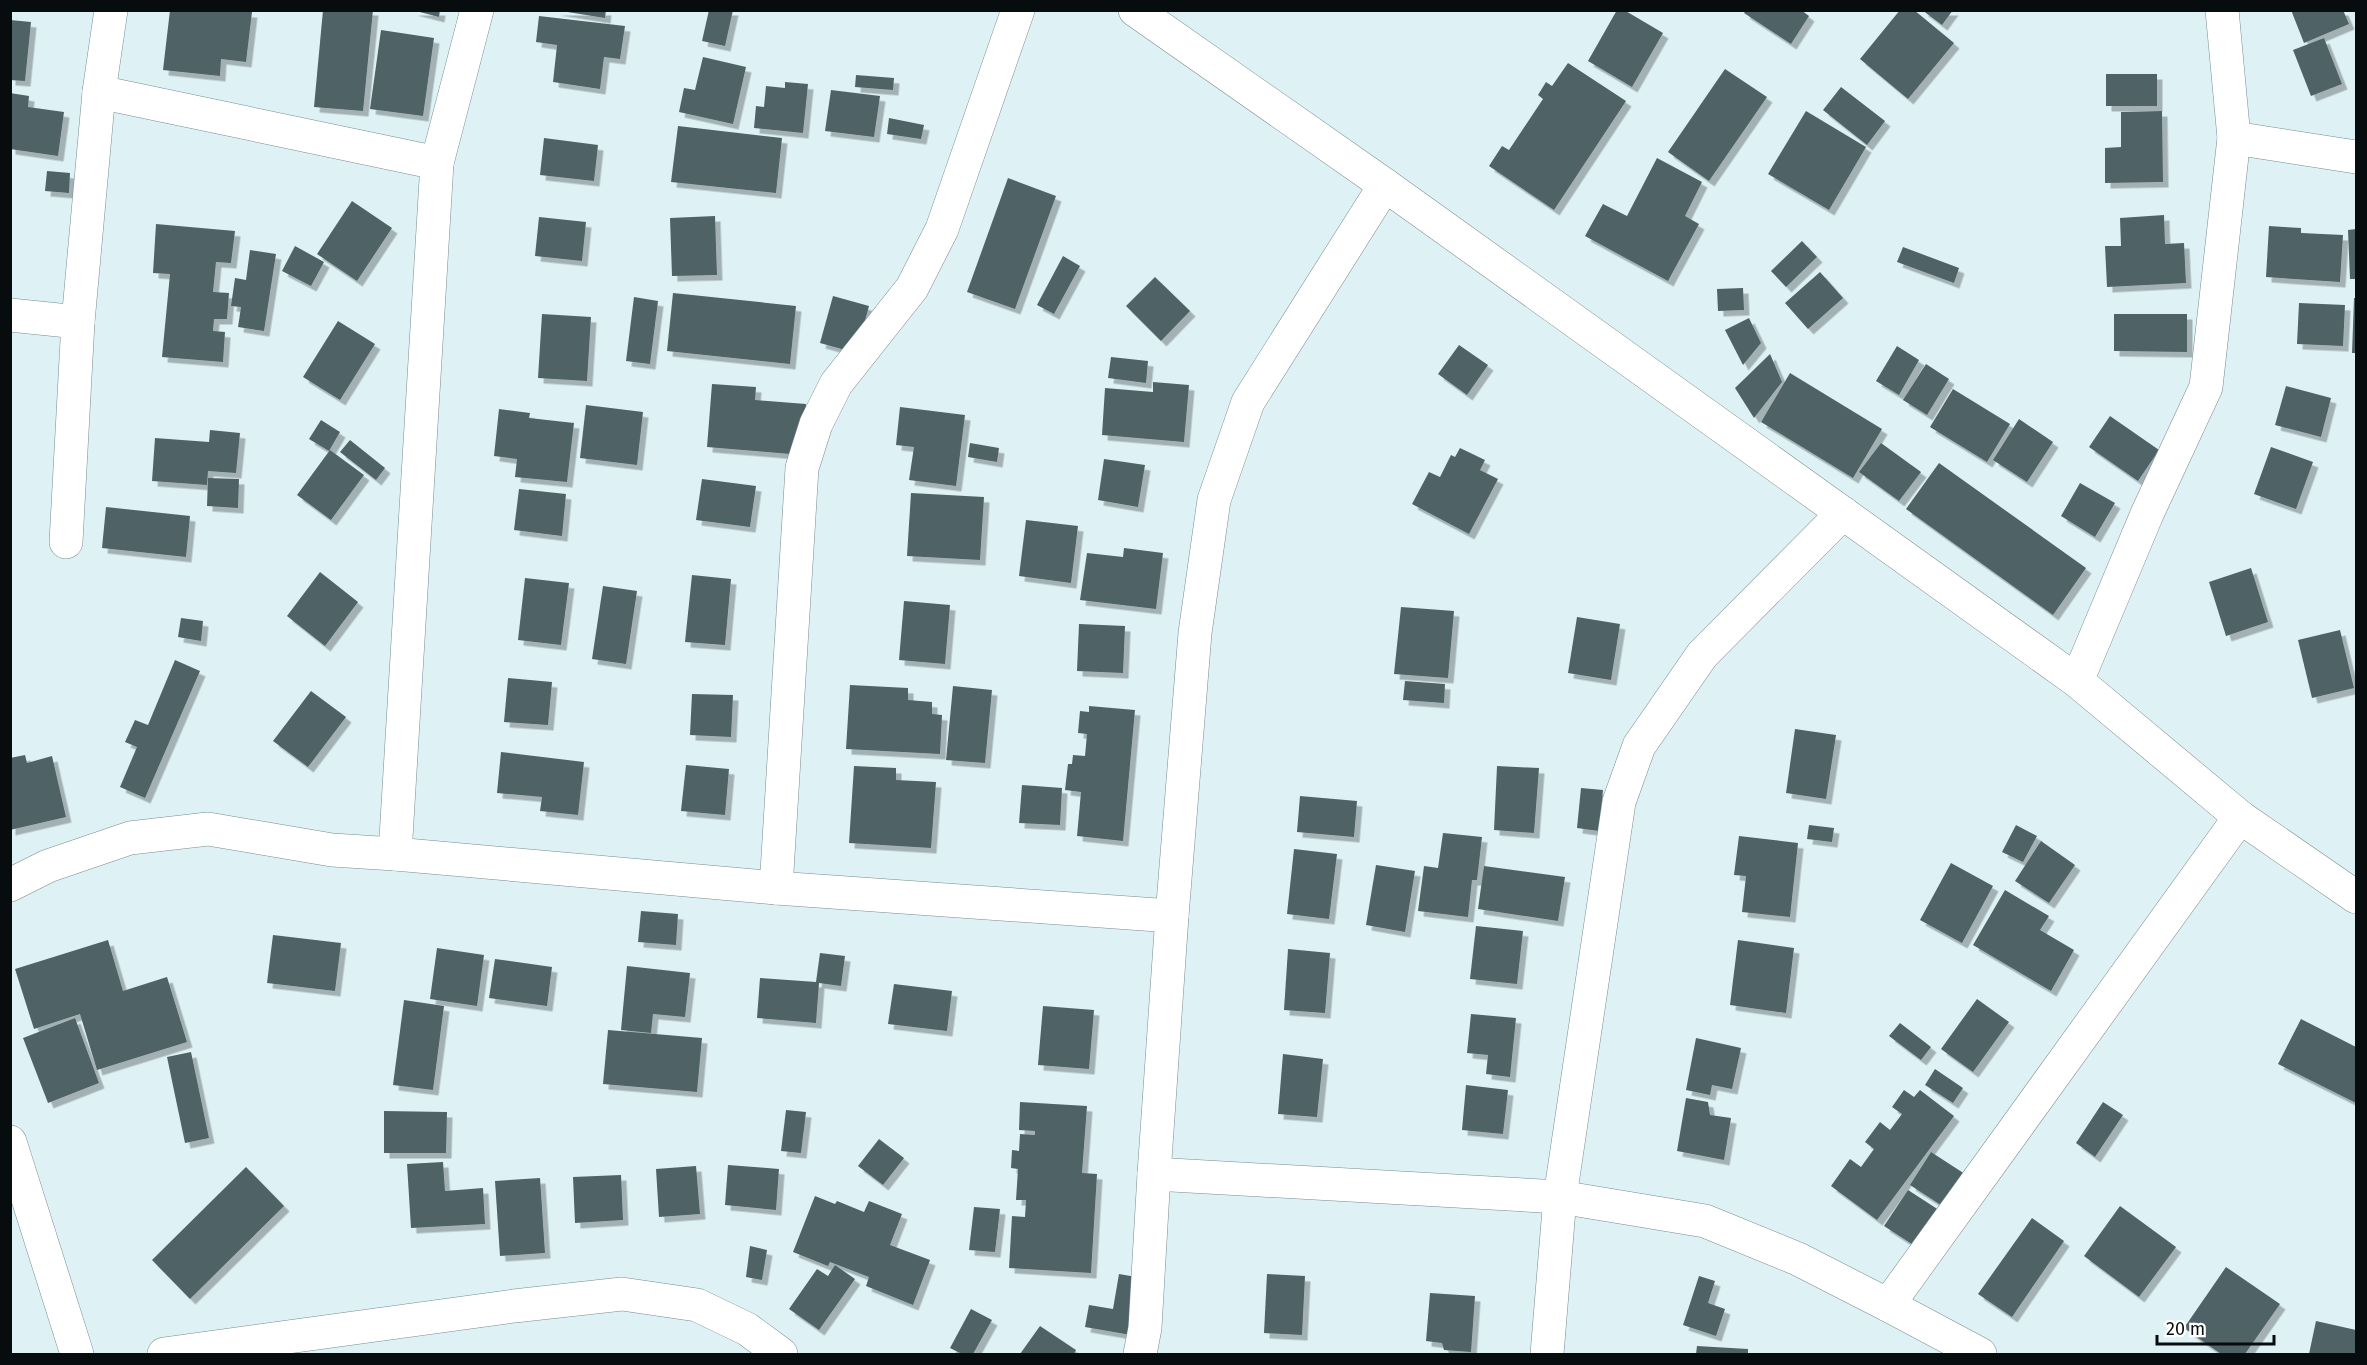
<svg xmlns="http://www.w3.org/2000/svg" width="2367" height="1365" font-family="'Fira Sans',sans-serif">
<defs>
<filter id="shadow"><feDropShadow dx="5.5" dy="5.5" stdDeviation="0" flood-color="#0004"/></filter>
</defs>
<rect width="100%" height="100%" fill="#def2f6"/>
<g fill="#506265" filter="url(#shadow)">
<path d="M170 10 252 12 246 62 221 59 220 76 163 70Z"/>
<path d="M323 10H373L363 111 314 107Z"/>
<path d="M412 10H440L439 17Z"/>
<path d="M555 10H606L605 18Z"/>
<path d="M709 10H733L725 46 702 41Z"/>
<path d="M1617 10H1624L1663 33 1632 87 1588 61Z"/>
<path d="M1746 10H1801L1809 16 1791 44 1744 13Z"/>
<path d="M1900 10H1914L1954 43 1908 99 1860 59Z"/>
<path d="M1922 10H1953L1942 25Z"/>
<path d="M2291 10H2343L2349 24 2304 43Z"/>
<path d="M539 16 625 26 620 59 604 57 600 89 553 82 557 45 536 42Z"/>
<path d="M10 20 31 22 25 81 10 80Z"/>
<path d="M381 30 434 38 423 116 370 109Z"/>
<path d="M2324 38 2342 84 2311 96 2293 50Z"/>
<path d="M703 57 746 67 733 124 679 112 684 88 695 90Z"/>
<path d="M1568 63 1626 101 1554 210 1489 166 1502 146 1509 150 1543 99 1538 95 1546 82 1552 86Z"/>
<path d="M1725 69 1767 97 1709 181 1668 152Z"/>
<rect x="2106" y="74" width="51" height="32"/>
<path d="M856 75 894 78 893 90 855 87Z"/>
<path d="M785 82 808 84 803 133 754 128 756 106 764 107 766 86 785 88Z"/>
<path d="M1841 87 1885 121 1867 145 1823 110Z"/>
<path d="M831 90 880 96 874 137 825 131Z"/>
<path d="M10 93 29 96 28 107 64 112 58 156 10 149Z"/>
<path d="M1806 111 1866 147 1829 210 1768 174Z"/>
<path d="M2162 111 2163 182 2105 183V148L2121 147V112Z"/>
<path d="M889 118 924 125 921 139 887 134Z"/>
<path d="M678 126 782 138 776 193 671 182Z"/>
<path d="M544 138 598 145 594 181 540 175Z"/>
<path d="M1657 158 1702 182 1685 216 1699 224 1668 281 1585 236 1603 204 1627 216Z"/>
<path d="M47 171 70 173 69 193 45 191Z"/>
<path d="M1008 178 1056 196 1015 309 967 292Z"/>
<path d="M352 201 392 228 357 281 317 254Z"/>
<path d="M2164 215 2165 244 2184 243 2186 283 2107 287 2105 246H2121L2120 218Z"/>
<path d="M715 216 717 275 672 276 670 218Z"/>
<path d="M539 217 586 222 582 261 535 256Z"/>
<path d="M156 224 235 231 231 263 216 262 213 292 229 293 227 319H214L213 331 225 332 223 362 162 357 170 274 153 273Z"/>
<path d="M2269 226 2301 228V233L2343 235 2340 282 2266 277Z"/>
<path d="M2356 229V279H2350L2348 230Z"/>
<path d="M1802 241 1817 257 1786 287 1771 271Z"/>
<path d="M295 246 324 262 311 286 282 271Z"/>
<path d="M1903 247 1959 268 1954 283 1897 262Z"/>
<path d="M250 250 276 254 264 331 238 327 241 307 231 306 235 278 246 280Z"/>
<path d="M1063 256 1080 266 1054 314 1037 305Z"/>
<path d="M1820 272 1843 298 1808 329 1785 303Z"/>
<path d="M1155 277 1190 311 1161 341 1126 306Z"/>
<path d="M1743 288 1744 310 1718 311 1717 289Z"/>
<path d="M673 293 796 306 790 364 667 351Z"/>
<path d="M833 296 869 306 856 353 820 343Z"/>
<path d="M634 297 658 301 650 364 626 361Z"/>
<path d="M2354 298H2356V353H2352Z"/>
<path d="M2299 303 2345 305 2343 346 2297 344Z"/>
<path d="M542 314 591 317 587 381 538 378Z"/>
<path d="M2114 314H2187V352L2114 351Z"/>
<path d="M1749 318 1761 343 1743 365 1725 330Z"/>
<path d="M338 321 375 344 340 400 303 377Z"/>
<path d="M1459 345 1488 365 1467 395 1438 374Z"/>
<path d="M1897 346 1919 360 1899 395 1876 381Z"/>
<path d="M1770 354 1782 382 1754 418 1735 388Z"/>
<path d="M1111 357 1148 361 1146 383 1108 378Z"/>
<path d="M1926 364 1949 379 1927 415 1903 400Z"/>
<path d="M1790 373 1882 429 1853 478 1761 422Z"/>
<path d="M1153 382 1189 385 1184 442 1102 435 1105 388 1153 392Z"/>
<path d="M712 384 756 387 755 400 806 404 802 455 707 447Z"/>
<path d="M2286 386 2331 398 2321 437 2275 425Z"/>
<path d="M1953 389 2010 424 1987 462 1930 427Z"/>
<path d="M586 405 643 412 637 465 580 458Z"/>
<path d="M900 407 965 415 956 486 909 480 914 447 896 445Z"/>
<path d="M499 409 530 413 529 418 574 423 567 482 515 477 517 459 494 456Z"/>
<path d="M2110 416 2159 450 2138 481 2089 447Z"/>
<path d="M2019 419 2053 442 2027 482 1993 460Z"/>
<path d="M321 420 340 432 329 451 309 439Z"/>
<path d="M210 430 240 433 236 473 208 471 207 485 152 481 155 438 209 442Z"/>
<path d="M350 440 385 468 376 480 340 452Z"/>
<path d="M970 443 999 448 997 462 968 457Z"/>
<path d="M1881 443 1921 472 1899 501 1859 472Z"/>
<path d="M2271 447 2313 462 2296 509 2254 494Z"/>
<path d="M1460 448 1485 460 1480 470 1498 479 1469 534 1412 504 1429 472 1440 477 1451 455 1455 457Z"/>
<path d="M330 450 364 475 331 520 297 495Z"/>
<path d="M1104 459 1145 465 1138 507 1098 500Z"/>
<path d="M1939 463 2086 568 2053 615 1906 509Z"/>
<path d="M208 478 239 479 238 508 207 506Z"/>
<path d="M702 479 756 486 750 527 696 520Z"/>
<path d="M2080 483 2115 503 2095 537 2061 516Z"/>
<path d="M519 489 566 494 562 536 514 530Z"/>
<path d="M911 493 984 497 980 560 907 556Z"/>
<path d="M106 507 190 516 186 557 102 548Z"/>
<path d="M1026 520 1078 526 1071 583 1019 576Z"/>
<path d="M1124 548 1163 553 1156 609 1080 600 1087 553 1123 557Z"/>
<path d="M2251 568 2268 622 2226 636 2209 582Z"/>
<path d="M320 572 358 602 325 646 287 616Z"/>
<path d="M692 575 731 579 725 645 685 642Z"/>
<path d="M525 578 569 583 561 645 518 640Z"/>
<path d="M603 586 637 591 626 664 592 659Z"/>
<path d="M904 601 950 605 945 664 899 660Z"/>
<path d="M1401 607 1454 611 1448 678 1394 674Z"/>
<path d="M1577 617 1620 624 1611 680 1568 673Z"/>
<path d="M181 618 203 621 201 641 178 637Z"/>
<path d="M1079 624 1125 626 1123 673 1077 671Z"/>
<path d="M2340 630 2354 688 2312 698 2298 640Z"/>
<path d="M175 660 200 671 145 798 120 787 137 747 125 742 135 720 148 725Z"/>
<path d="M508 678 552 682 548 725 504 722Z"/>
<path d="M1405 681 1445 684 1444 703 1403 700Z"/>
<path d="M850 685 908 688V700L932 702V714L942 715 940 754 846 749Z"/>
<path d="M953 686 992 690 985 763 946 760Z"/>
<path d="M311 691 346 717 308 767 273 741Z"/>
<path d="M692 694 733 695 731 737 690 735Z"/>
<path d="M1089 706 1135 710 1123 841 1077 836 1081 792 1065 790 1068 764H1072L1073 755 1085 756 1087 734 1078 733 1080 711 1089 712Z"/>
<path d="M1795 729 1836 735 1826 799 1786 793Z"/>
<path d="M501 752 584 762 578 815 540 811 542 797 497 793Z"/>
<path d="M25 755 27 763 52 756 66 817 10 830V758Z"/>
<path d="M686 765 729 769 725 815 681 811Z"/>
<path d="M854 766 896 768V780L936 782 931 848 849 843Z"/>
<path d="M1497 766 1539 768 1534 833 1494 830Z"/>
<path d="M1022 785 1062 788 1060 825 1019 823Z"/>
<path d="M1581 788 1603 790 1599 831 1577 828Z"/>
<path d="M1300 796 1357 801 1354 837 1297 832Z"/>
<path d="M1809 825 1834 828 1832 842 1807 839Z"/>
<path d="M2016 825 2037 836 2023 862 2002 852Z"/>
<path d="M1443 833 1482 837 1477 880H1472L1468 917 1418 911 1424 866 1438 868Z"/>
<path d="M1739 836 1798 843 1790 917 1742 912 1746 876 1734 875Z"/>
<path d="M2041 841 2075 865 2049 903 2015 881Z"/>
<path d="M1294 849 1337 854 1329 919 1287 914Z"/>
<path d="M1951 863 1993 886 1962 943 1920 920Z"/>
<path d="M1376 865 1415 871 1405 932 1366 925Z"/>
<path d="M1484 866 1565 877 1558 921 1478 909Z"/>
<path d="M2005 890 2049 916 2040 930 2074 950 2051 991 1973 945Z"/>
<path d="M641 911 678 914 676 945 638 942Z"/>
<path d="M1476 926 1523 931 1517 984 1470 979Z"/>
<path d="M273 935 341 943 335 991 267 983Z"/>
<path d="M108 940 123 991 167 977 187 1042 97 1070 80 1014 34 1029 15 969Z"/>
<path d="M1738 940 1794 948 1786 1013 1730 1005Z"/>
<path d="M437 948 484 955 477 1006 430 999Z"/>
<path d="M1288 949 1330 953 1325 1013 1284 1010Z"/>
<path d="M820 953 845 956 841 986 819 983 816 1023 757 1018 760 978 816 982Z"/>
<path d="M495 959 552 967 547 1006 489 998Z"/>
<path d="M627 966 690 973 685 1017 653 1014 651 1033 621 1030Z"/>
<path d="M894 984 952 991 947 1031 888 1024Z"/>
<path d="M1977 999 2009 1022 1973 1072 1941 1049Z"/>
<path d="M404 1000 444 1006 433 1090 393 1085Z"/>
<path d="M1043 1006 1094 1010 1089 1069 1038 1065Z"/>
<path d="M1471 1014 1516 1018 1510 1077 1486 1074 1488 1055 1467 1053Z"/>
<path d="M75 1018 99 1083 48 1103 23 1038Z"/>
<path d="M2301 1019 2356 1047V1103L2278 1064Z"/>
<path d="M1900 1023 1931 1047 1921 1060 1889 1036Z"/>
<path d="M608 1030 702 1038 697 1092 603 1084Z"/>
<path d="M1696 1038 1741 1048 1732 1089 1712 1085 1710 1095 1686 1090Z"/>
<path d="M191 1052 209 1138 185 1143 167 1057Z"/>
<path d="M1283 1054 1323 1059 1317 1117 1278 1114Z"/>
<path d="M1935 1069 1963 1088 1953 1103 1925 1085Z"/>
<path d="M1466 1085 1508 1090 1503 1134 1462 1130Z"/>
<path d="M1904 1090 1914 1097 1920 1090 1954 1116 1877 1220 1831 1186 1850 1159 1861 1167 1874 1149 1865 1142 1880 1122 1890 1130 1902 1114 1892 1107Z"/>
<path d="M1686 1098 1708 1102 1710 1115 1731 1118 1724 1160 1677 1151Z"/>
<path d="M1020 1102 1087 1106 1082 1173 1097 1174 1091 1273 1009 1268 1012 1216 1025 1217 1026 1200H1016L1018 1169 1011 1168 1012 1150 1019 1151 1020 1134 1035 1135V1131L1019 1130Z"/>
<path d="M2103 1102 2123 1115 2095 1157 2076 1143Z"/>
<path d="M786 1110 806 1112 801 1153 781 1151Z"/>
<path d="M384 1111 447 1112 446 1153H384Z"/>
<path d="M879 1139 904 1158 883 1185 858 1166Z"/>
<path d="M1931 1152 1968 1176 1947 1209 1910 1185Z"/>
<path d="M443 1162 445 1191 483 1188 485 1224 411 1228 407 1164Z"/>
<path d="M728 1165 779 1169 776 1210 725 1205Z"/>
<path d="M696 1166 700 1214 659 1217 656 1169Z"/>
<path d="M246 1167 284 1206 190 1299 152 1260Z"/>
<path d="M621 1175 623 1220 575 1223 573 1177Z"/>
<path d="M540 1178 545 1253 500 1256 495 1181Z"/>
<path d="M1908 1190 1942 1212 1918 1248 1884 1226Z"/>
<path d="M815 1196 835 1204 837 1201 864 1212 869 1201 902 1214 890 1245 930 1260 913 1305 866 1286 869 1277 830 1262 828 1266 793 1252Z"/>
<path d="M2120 1206 2176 1247 2139 1297 2084 1256Z"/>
<path d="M974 1207 1000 1209 995 1252 969 1250Z"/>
<path d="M2032 1218 2064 1241 2012 1317 1978 1294Z"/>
<path d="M750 1246 767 1250 762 1280 746 1277Z"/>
<path d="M835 1265 855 1279 819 1330 789 1309 817 1269 828 1276Z"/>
<path d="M2226 1267 2280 1304 2245 1354H2221L2184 1328Z"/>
<path d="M1119 1274 1142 1278 1131 1335 1085 1327 1089 1305 1113 1309Z"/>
<path d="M1267 1274 1305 1276 1302 1335 1264 1333Z"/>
<path d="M1699 1276 1715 1281 1708 1303 1725 1309 1716 1336 1683 1325Z"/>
<path d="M1430 1293 1475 1296 1471 1352 1444 1350 1442 1343 1426 1341Z"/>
<path d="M971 1309 992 1320 973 1354H962L950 1348Z"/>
<path d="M2316 1321 2356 1330V1354H2309Z"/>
<path d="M1040 1326 1076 1350 1074 1354H1020Z"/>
<path d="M1697 1346 1748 1349V1354H1696Z"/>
</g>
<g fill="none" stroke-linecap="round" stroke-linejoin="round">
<defs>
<g id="minor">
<path d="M111 10 99 92 437 163 395 854"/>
<path d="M1018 10 942 229 912 288 836 384 816 424 802 468 776 888 1172 916"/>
<path d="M1135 10 1385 185 2077 681 2240 817 2356 897"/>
<path d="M2234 138 2356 157"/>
<path d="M437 163 477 10"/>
<path d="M1385 185 1248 402 1214 500 1195 633 1172 916 1154 1174 1560 1197 1705 1221 1798 1259 1888 1305 1980 1354"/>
<path d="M10 315 78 322"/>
<path d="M66 542 78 322 99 92"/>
<path d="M2077 681 2147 514 2206 387 2234 138 2222 10"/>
<path d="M10 885 48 866 130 838 208 829 332 850 395 854 776 888"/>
<path d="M10 1142 77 1354"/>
<path d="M1888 1305 2240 817"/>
<path d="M164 1354 514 1306 622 1294 697 1305 747 1329 781 1354"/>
<path d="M1140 1354 1145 1328 1154 1174"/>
<path d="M1547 1354 1560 1197 1619 802 1639 746 1702 655 1843 513"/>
</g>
</defs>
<use href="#minor" stroke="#7a8c8f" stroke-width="34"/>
<use href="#minor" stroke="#fff" stroke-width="33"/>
</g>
<rect width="2367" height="1365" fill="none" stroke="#070d0e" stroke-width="24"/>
<path d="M2157 1335v9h117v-9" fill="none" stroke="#070d0e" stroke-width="3"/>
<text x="2166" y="1335" font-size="18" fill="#070d0e" stroke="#ffffff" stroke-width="4.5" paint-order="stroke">20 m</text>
</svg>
